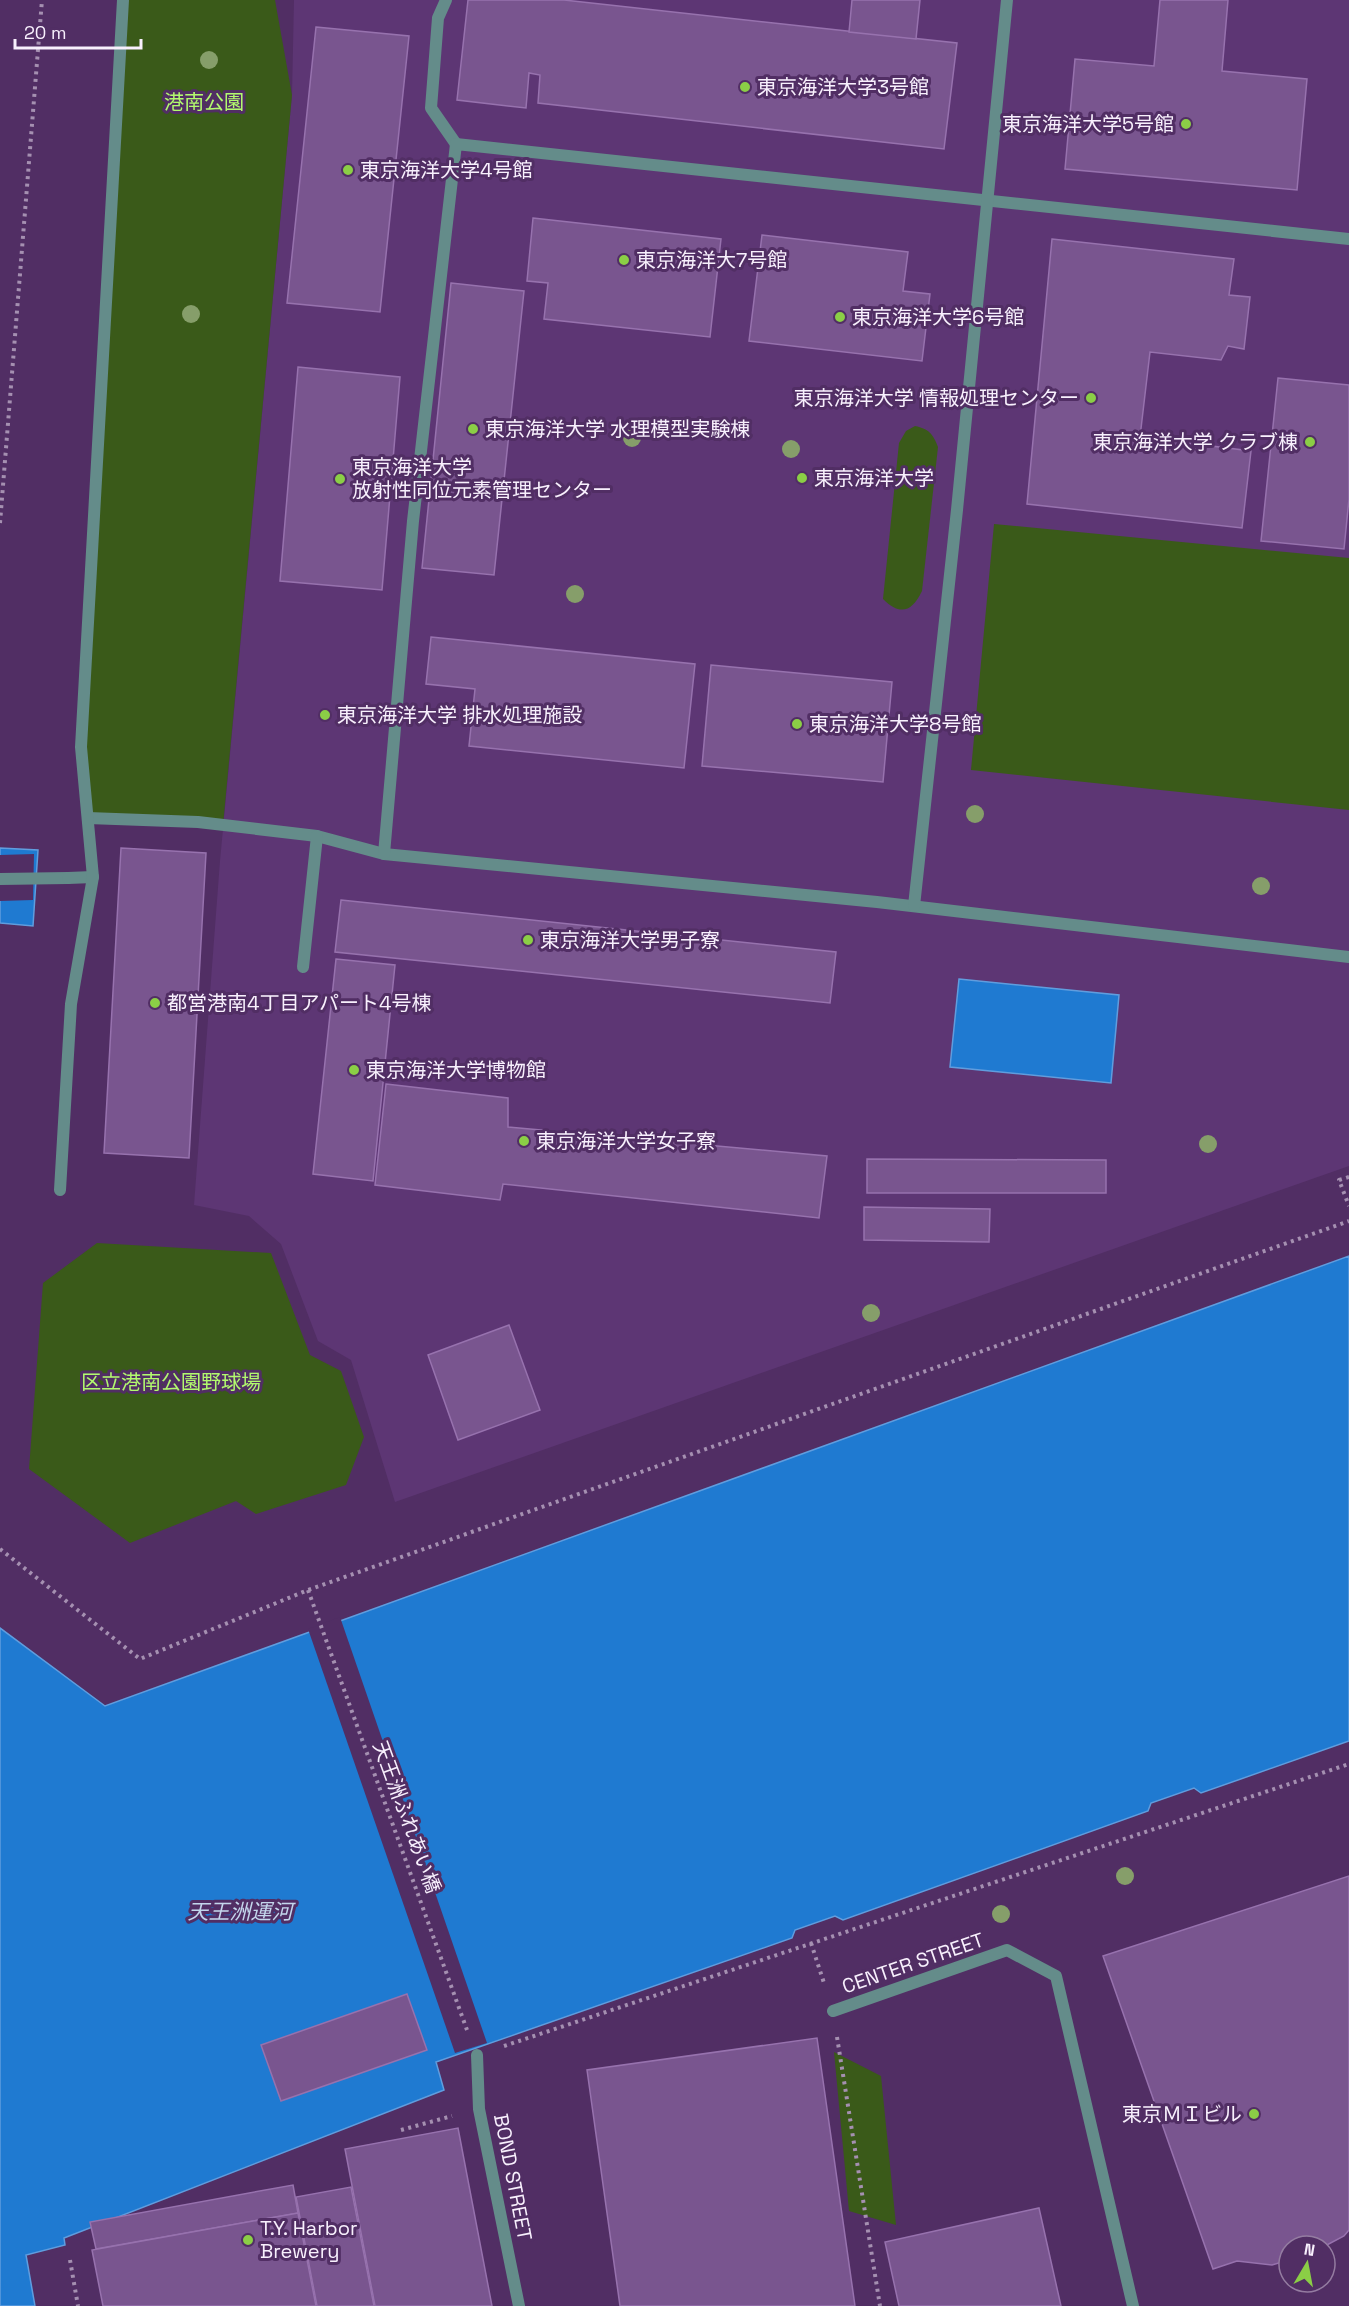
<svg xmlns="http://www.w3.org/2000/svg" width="1349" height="2306" font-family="'Space Grotesk','Noto Sans JP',sans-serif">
<rect width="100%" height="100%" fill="#512e64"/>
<path fill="#5d3674" d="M294 0H1349V1166L395 1502 351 1360 318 1341 281 1244 249 1216 194 1205 220 861 292 95Z"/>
<g fill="#3a5a19">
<path d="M123 0H275L292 95 223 825 88 818 81 747Z"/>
<path d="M915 426C929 429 933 434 938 447L922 591C912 612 900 616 883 599L899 443 906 431Z"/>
<path d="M994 524 1349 558V810L971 770Z"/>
<path d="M97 1243 271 1253 310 1355 341 1371 364 1437 346 1485 256 1514 236 1501 130 1543 29 1469 43 1283Z"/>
<path d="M834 2052 881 2076 896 2225 849 2211Z"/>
</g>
<g fill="#1f7ad1" stroke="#609dde" stroke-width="1.5">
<path d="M0 848 38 850 33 926 0 923Z"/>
<path d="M959 979 1119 995 1111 1083 950 1067Z"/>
<path d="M1349 1256V1741L1201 1793 1194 1788 1151 1803 1148 1811 843 1920 835 1916 795 1930 792 1938 436 2062 444 2090 64 2238 65 2245 26 2255 35 2306H0V1628L105 1706Z"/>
</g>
<g fill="#512e64">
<path d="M34 854 33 900 0 901V855Z"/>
<path d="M340 1617 487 2043 455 2053 308 1629Z"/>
</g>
<g fill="#79558f" stroke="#9772ae" stroke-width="1.5">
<path d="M468 0H564L957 43 944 149 538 103 540 75 529 73 526 108 457 100Z"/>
<path d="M852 0H920L916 39 849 32Z"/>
<path d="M1160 0H1228L1222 71 1307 79 1297 190 1065 169 1075 59 1154 66Z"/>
<path d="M316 27 409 36 380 312 287 303Z"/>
<path d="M533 218 721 239 710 337 544 319 548 283 527 281Z"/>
<path d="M762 235 908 252 903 291 930 294 922 361 749 341Z"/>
<path d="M1052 239 1234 259 1229 295 1250 297 1244 349 1228 346 1221 360 1150 352 1140 437 1251 451 1242 528 1027 504Z"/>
<path d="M451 283 524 291 494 575 422 568Z"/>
<path d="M298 367 400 377 382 590 280 581Z"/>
<path d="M1278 378 1349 385V499L1344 549 1261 541Z"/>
<path d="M431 637 695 664 684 768 469 746 475 689 426 684Z"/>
<path d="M711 665 892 682 883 782 702 766Z"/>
<path d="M121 848 206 853 189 1158 104 1153Z"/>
<path d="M341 900 836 952 830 1003 335 952Z"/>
<path d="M336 959 395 965 373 1181 313 1174Z"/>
<path d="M386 1084 508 1098V1127L827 1156 819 1218 503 1184 500 1200 375 1185Z"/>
<path d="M867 1159 1106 1160V1193H867Z"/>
<path d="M864 1207 990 1209 989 1242 864 1240Z"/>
<path d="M509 1325 540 1410 458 1440 428 1355Z"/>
<path d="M1349 1876V2230L1344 2236 1325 2246H1289V2260L1272 2265 1237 2261 1213 2269 1103 1956Z"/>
<path d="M407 1994 427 2050 281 2101 261 2045Z"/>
<path d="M817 2038 855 2306H620L587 2070Z"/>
<path d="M458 2128 492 2306H375L345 2149Z"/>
<path d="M293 2185 298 2213 96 2249 90 2222Z"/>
<path d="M351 2187 374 2306H317L296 2197Z"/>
<path d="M1039 2208 1061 2306H899L885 2242Z"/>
<path d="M298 2213 316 2306H103L92 2250Z"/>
</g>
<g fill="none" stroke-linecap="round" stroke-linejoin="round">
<g stroke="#a590b1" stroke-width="4" stroke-dasharray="3 4.5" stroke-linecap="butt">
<path d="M0 523 42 0"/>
<path d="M1349 1177 1339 1180 1349 1206"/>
<path d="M0 1549 140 1659 308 1590 1349 1221"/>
<path d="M308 1590 467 2030"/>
<path d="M811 1943 824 1983"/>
<path d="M837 2037 880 2306"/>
<path d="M504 2046 1349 1764"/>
<path d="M401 2130 452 2116"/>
<path d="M70 2260 78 2306"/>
</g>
<g stroke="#648c8a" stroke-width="12">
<path d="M446 0 438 18 431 108 456 144"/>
<path d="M88 818 198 822 317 836 384 854 877 902 1349 957"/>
<path d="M384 854 413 521 456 144 1349 239"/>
<path d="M914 906 957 510 1007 0"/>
<path d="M303 967 317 836"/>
</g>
<g stroke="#648c8a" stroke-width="12">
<path d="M0 879 68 878"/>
<path d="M833 2011 1007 1950 1056 1976 1133 2306"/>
<path d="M477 2055 479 2109 519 2306"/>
</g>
<g stroke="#648c8a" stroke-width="12">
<path d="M68 878 93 877"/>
<path d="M60 1190 71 1004 93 877 81 747 123 0"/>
</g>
</g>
<g fill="#869e6a">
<circle cx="209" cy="60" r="9"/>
<circle cx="191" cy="314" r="9"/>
<circle cx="632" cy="438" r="9"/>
<circle cx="791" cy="449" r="9"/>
<circle cx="575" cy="594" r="9"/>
<circle cx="975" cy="814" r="9"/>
<circle cx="1261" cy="886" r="9"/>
<circle cx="1208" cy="1144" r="9"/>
<circle cx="871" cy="1313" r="9"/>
<circle cx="1125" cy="1876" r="9"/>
<circle cx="1001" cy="1914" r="9"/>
</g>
<g fill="#8bce46" stroke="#512e64" stroke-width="2">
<circle cx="745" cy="87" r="6"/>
<circle cx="1186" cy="124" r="6"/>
<circle cx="348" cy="170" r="6"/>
<circle cx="624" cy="260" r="6"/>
<circle cx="840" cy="317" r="6"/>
<circle cx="1091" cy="398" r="6"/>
<circle cx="473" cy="429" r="6"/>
<circle cx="1310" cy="442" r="6"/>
<circle cx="802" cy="478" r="6"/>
<circle cx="340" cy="479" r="6"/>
<circle cx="325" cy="715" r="6"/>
<circle cx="797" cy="724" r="6"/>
<circle cx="528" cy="940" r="6"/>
<circle cx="155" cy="1003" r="6"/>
<circle cx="354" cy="1070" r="6"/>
<circle cx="524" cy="1141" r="6"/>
<circle cx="1254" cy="2114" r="6"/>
<circle cx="248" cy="2240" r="6"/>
</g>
<g text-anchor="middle" stroke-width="6" stroke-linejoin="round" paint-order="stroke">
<g font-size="20" fill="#f8f0fd" stroke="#512e64" text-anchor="start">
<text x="757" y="94">東京海洋大学3号館</text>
<text x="1174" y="131" text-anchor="end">東京海洋大学5号館</text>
<text x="360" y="177">東京海洋大学4号館</text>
<text x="636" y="267">東京海洋大7号館</text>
<text x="852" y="324">東京海洋大学6号館</text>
<text x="1079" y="405" text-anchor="end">東京海洋大学 情報処理センター</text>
<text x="485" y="436">東京海洋大学 水理模型実験棟</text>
<text x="1298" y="449" text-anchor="end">東京海洋大学 クラブ棟</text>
<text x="352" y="474">東京海洋大学<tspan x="352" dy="23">放射性同位元素管理センター</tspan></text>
<text x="814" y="485">東京海洋大学</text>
<text x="337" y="722">東京海洋大学 排水処理施設</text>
<text x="809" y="731">東京海洋大学8号館</text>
<text x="540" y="947">東京海洋大学男子寮</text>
<text x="167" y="1010">都営港南4丁目アパート4号棟</text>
<text x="366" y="1077">東京海洋大学博物館</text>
<text x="536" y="1148">東京海洋大学女子寮</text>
<text x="1242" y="2121" text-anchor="end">東京ＭＩビル</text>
<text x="260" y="2235">T.Y. Harbor<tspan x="260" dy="23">Brewery</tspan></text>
</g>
<g font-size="20" fill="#b2fa6e" stroke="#512e64">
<text x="204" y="109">港南公園</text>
<text x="171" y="1389">区立港南公園野球場</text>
</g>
<g font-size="20" fill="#f8f0fd" stroke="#512e64">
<text transform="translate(407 1817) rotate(70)" y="7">天王洲ふれあい橋</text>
<text transform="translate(913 1963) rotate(-19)" y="7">CENTER STREET</text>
<text transform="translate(513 2177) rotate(79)" y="7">BOND STREET</text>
</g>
<g font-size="21" font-style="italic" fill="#c3d6ec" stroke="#512e64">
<text x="240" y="1919">天王洲運河</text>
</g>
</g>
<g transform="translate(1307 2264) rotate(10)"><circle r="28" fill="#512e64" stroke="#947ca1" stroke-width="1.5"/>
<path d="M0-4.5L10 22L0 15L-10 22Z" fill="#8bce46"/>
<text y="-9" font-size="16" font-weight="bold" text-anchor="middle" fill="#f8f0fd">N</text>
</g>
<path d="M15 39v9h126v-9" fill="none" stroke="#f8f0fd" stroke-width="3"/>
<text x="24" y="39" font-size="18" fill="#f8f0fd" stroke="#512e64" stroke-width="4.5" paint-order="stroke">20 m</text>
</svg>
